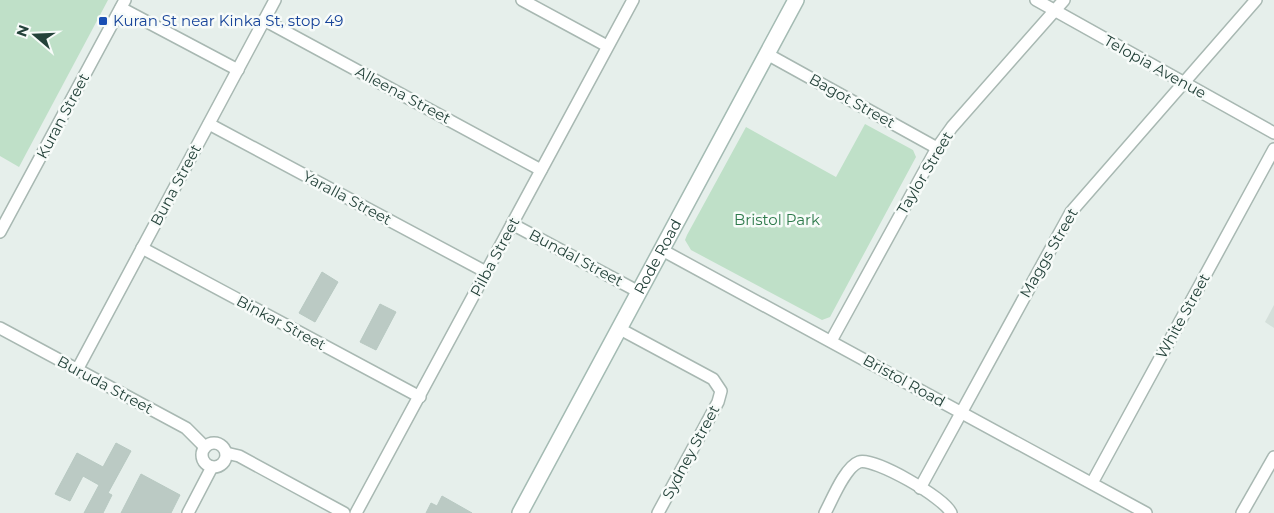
<svg xmlns="http://www.w3.org/2000/svg" width="1274" height="513" font-family="Montserrat,sans-serif">
<rect width="100%" height="100%" fill="#e6efeb"/>
<path fill="#d4dfda" d="M1274 305V328L1265 322Z"/>
<g fill="#bfe0c8">
<path d="M0 0H108L19 167 0 156Z"/>
<path d="M865 124 913 150 916 157 830 317 822 320 691 250 685 240 687 235 746 127 836 177Z"/>
</g>
<g fill="#bbcac4" stroke="#b8c9c2">
<path d="M322 272 338 282 315 322 299 313Z"/>
<path d="M380 304 396 312 376 350 360 342Z"/>
<path d="M116 443 131 451 108 493 112 495 103 513H84L99 485 83 476 70 501 55 494 77 453 103 467Z"/>
<path d="M141 474 180 495 171 513H121Z"/>
<path d="M442 496 472 513H426L431 503 437 506Z"/>
</g>
<g fill="none" stroke-linecap="round" stroke-linejoin="round">
<defs>
<g id="street">
<path d="M522 0 607 46"/>
<path d="M1036 0 1274 133"/>
<path d="M121 8 238 70"/>
<path d="M264 20 541 170"/>
<path d="M767 54 937 148"/>
<path d="M209 124 486 272"/>
<path d="M512 224 639 292"/>
<path d="M0 232 125 0"/>
<path d="M142 248 420 397"/>
<path d="M662 250 1146 513"/>
<path d="M0 328 186 428 205 447"/>
<path d="M620 329 713 379 721 391 718 402 658 513"/>
<path d="M831 341 937 148 952 127 1064 0"/>
<path d="M77 370 275 0"/>
<circle cx="214" cy="455" r="12"/>
<path d="M226 453 239 456 344 513"/>
<path d="M1092 483 1274 149"/>
<path d="M920 488 1071 212 1256 0"/>
<path d="M188 513 212 467"/>
<path d="M356 513 633 0"/>
<path d="M825 513C832 500 845 467 859 462 874 457 945 498 951 513"/>
<path d="M1242 513 1274 457"/>
</g>
<g id="secondary">
<path id="s1" d="M520 513 796 0"/>
</g>
</defs>
<use href="#street" stroke="#a8b8b2" stroke-width="14"/>
<use href="#secondary" stroke="#a4bbb3" stroke-width="18"/>
<use href="#street" stroke="#fff" stroke-width="11"/>
<use href="#secondary" stroke="#fff" stroke-width="15"/>
</g>
<rect fill="#1a4fb4" stroke="#f7fbf9" stroke-width="2" x="98" y="16" width="10" height="10" rx="2.5"/>
<g text-anchor="middle" stroke-width="5" stroke-linejoin="round" paint-order="stroke">
<g font-size="15" fill="#164399" stroke="#f7fbf9" text-anchor="start">
<text x="113" y="26">Kuran St near Kinka St, stop 49</text>
</g>
<g font-size="15" fill="#24423a" stroke="#f7fbf9">
<text transform="translate(1155 67) rotate(29)" y="5">Telopia Avenue</text>
<text transform="translate(403 95) rotate(28)" y="5">Alleena Street</text>
<text transform="translate(852 101) rotate(29)" y="5">Bagot Street</text>
<text transform="translate(63 116) rotate(-62)" y="5">Kuran Street</text>
<text transform="translate(925 173) rotate(-59)" y="5">Taylor Street</text>
<text transform="translate(176 185) rotate(-62)" y="5">Buna Street</text>
<text transform="translate(347 198) rotate(28)" y="5">Yaralla Street</text>
<text transform="translate(1049 253) rotate(-60)" y="5">Maggs Street</text>
<text transform="translate(495 257) rotate(-62)" y="5">Pilba Street</text>
<text dy="5" stroke="none"><textPath href="#s1" startOffset="291">Rode Road</textPath></text>
<text transform="translate(576 258) rotate(28)" y="5">Bundal Street</text>
<text transform="translate(1183 316) rotate(-61)" y="5">White Street</text>
<text transform="translate(281 323) rotate(28)" y="5">Binkar Street</text>
<text transform="translate(904 381) rotate(29)" y="5">Bristol Road</text>
<text transform="translate(105 385) rotate(28)" y="5">Buruda Street</text>
<text transform="translate(691 452) rotate(-62)" y="5">Sydney Street</text>
</g>
<g font-size="15" fill="#2d7a4b" stroke="#f7fbf9">
<text x="777" y="225">Bristol Park</text>
</g>
</g>
<g transform="translate(35 35) rotate(289)" stroke="#f7fbf9" stroke-width="4" paint-order="stroke">
<path d="M0-4L9 19L0 12L-9 19Z" fill="#24423a"/>
<text y="-8" font-size="14" font-weight="bold" text-anchor="middle" fill="#24423a">N</text>
</g>
</svg>
